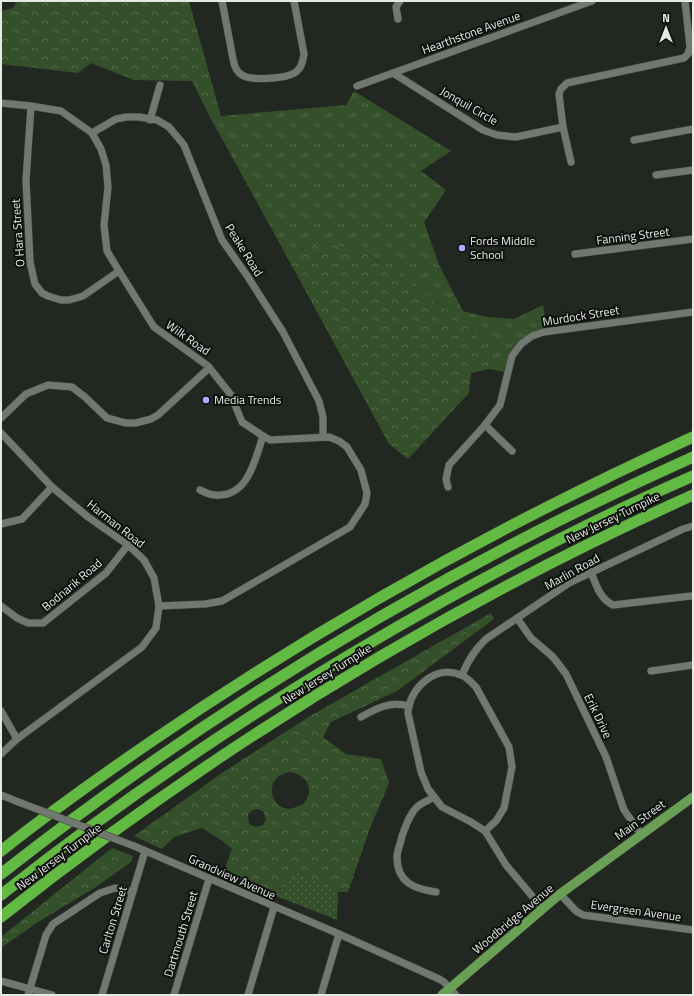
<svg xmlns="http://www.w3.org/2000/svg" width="694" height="996" font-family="'Titillium Web',sans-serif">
<defs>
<pattern id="grass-dots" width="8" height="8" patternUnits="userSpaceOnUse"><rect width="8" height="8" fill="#34502a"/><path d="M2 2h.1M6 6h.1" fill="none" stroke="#516949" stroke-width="1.8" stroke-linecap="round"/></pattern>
<pattern id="forest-crowns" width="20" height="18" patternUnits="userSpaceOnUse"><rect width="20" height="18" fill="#34502a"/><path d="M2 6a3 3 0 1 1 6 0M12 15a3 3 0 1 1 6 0" fill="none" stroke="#516949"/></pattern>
<pattern id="park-tufts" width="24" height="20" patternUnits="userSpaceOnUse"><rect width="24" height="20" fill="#34502a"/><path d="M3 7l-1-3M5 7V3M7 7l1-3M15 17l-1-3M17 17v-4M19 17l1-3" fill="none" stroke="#516949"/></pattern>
</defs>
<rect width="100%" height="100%" fill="#222721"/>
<path fill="url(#grass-dots)" d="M298 873 338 892 337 920 276 896Z"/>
<g fill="url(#forest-crowns)" fill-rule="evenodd">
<path d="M17 1H189L221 116 211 119 192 81 134 80 91 63 78 73 1 64V11L13 8Z"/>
<path d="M325 242 365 252 453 314 491 350 490 369 471 373 469 393 408 459 389 444 286 255Z"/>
<path d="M491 613 494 619 397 691 331 722 323 737 346 754 381 759 389 783 370 828 348 892H338L298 873 276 896 223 873 232 849 221 840 202 828 174 837 162 849 134 836 222 773 310 716ZM289 772C303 773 315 786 306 800 304 804 300 806 296 807 273 817 259 778 289 772ZM257 809 263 811 266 819 263 825 255 827 249 824 248 815 251 811Z"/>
<path d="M112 848 133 856 131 862 96 887 38 922 1 948V937Z"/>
</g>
<path fill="url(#park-tufts)" d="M354 91 451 151 421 171 446 190 424 222 439 265 463 311 487 317 514 319 543 305 547 332 518 349 509 373 490 369 491 350 453 314 365 252 325 242 286 255 211 119 221 116 346 105Z"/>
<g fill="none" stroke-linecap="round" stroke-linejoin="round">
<defs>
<g id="minor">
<path d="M222 1 233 59C234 65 236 72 242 75 251 81 289 79 297 71 302 67 303 60 304 54L294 1"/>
<path d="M398 19 396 7 400 1"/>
<path d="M393 73 483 130 497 135 516 137 563 127"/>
<path d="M357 86 592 1"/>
<path d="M1 103 31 106 61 111 92 133 101 149 106 165 108 187 104 225 107 251 119 271 154 327 208 366 231 395 242 422 263 436 270 440 329 437 339 441 347 447 361 470 367 493 365 504 350 527 222 601 205 604 159 606"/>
<path d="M31 106 26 180 30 262 35 284 42 293 48 296 61 300H69L83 296 119 271"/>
<path d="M150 120 160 85"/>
<path d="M92 133 116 119 126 117H139L157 120 169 127 184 145 222 240 248 277 283 332 319 401 323 417V437"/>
<path d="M634 140 693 129"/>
<path d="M571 162 563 127 559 94 561 89 567 83 684 58 688 54 690 47 685 1"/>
<path d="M656 175 693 170"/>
<path d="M575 254 693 239"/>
<path d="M1 418 26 394 48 385 72 387 85 397 107 418 126 423H136L151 419 158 415 209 368"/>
<path d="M485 425 512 451"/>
<path d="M1 433 52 487 88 517 128 545 144 560 154 578 159 606 156 628 142 647 17 739 1 754"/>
<path d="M448 487 446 479 449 465 485 425 500 405 512 356 521 344 532 336 544 332 693 312"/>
<path d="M200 490C204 492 210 495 215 495 248 498 255 460 263 436"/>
<path d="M1 524 22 519 52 487"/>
<path d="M591 572C596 585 600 599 613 605L691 596"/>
<path d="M1 606 17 618 28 623H43L106 573 128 545"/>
<path d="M517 618 531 638 553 657 566 674 606 757 624 810 641 834"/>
<path d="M651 671 693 665"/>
<path d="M462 675C468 661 474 650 486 639L569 583 683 529 693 526"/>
<path d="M1 711 17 739"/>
<path d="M361 717C377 708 390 701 409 706"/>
<path d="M1 795 21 803"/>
<path d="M434 797C429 800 422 803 418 806 409 814 406 826 402 836 401 843 397 851 397 857 397 883 415 889 436 892"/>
<path d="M485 831 496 821 504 808 512 767 509 747 476 687C472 683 467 677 461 675 436 664 409 688 408 713L421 772 428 789 442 807 471 822 485 831 506 865 543 909"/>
<path d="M134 846 339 934 439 979 444 982 456 995"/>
<path d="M560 894 576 911 583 915 693 930"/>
<path d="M1 981 52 995"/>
<path d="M28 995 46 935 53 924 100 893 115 888 133 892"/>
<path d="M102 995 145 851"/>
<path d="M174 995 209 879"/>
<path d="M248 995 274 907"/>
<path d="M321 995 339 934"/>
</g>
<path id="major" d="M442 995 560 894 693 797"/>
<g id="highway">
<path d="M1 851C50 812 101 776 152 741 324 623 504 523 693 437"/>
<path d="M1 874C213 707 447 567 693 457"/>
<path d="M1 895C140 785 290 686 445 600 526 555 608 513 693 476"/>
<path d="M1 917C213 749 446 606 693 495"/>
</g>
</defs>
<use href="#minor" stroke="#40443f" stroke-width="8"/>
<use href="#major" stroke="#40443f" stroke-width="10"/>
<use href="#highway" stroke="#40443f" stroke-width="12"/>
<use href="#minor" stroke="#717870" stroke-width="7"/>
<use href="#major" stroke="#69a055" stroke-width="9"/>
<use href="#highway" stroke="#63ba43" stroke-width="11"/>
<defs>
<path id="minor-bridge" d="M21 803 134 846"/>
</defs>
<use href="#minor-bridge" stroke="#40443f" stroke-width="8" stroke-linecap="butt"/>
<use href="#minor-bridge" stroke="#717870" stroke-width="7"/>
</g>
<g fill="#b4acf9" stroke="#0d100d" stroke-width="1.5">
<circle cx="462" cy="248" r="4"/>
<circle cx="206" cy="400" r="4"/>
</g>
<g text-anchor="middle" stroke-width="4" stroke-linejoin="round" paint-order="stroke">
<g font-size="12" fill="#e6eae5" stroke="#0d100d">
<text transform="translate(471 33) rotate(-20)" y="4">Hearthstone Avenue</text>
<text transform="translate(469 106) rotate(30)" y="4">Jonquil Circle</text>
<text transform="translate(18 233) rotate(-94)" y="4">O Hara Street</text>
<text transform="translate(633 236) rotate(-7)" y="4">Fanning Street</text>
<text transform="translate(244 250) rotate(58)" y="4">Peake Road</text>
<text transform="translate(581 316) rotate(-9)" y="4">Murdock Street</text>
<text transform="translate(188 338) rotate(35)" y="4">Wilk Road</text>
<text transform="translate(613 518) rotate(-26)" y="4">New Jersey Turnpike</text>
<text transform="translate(116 524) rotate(38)" y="4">Harman Road</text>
<text transform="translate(572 572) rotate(-29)" y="4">Marlin Road</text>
<text transform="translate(72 585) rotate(-40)" y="4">Bodnarik Road</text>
<text transform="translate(327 674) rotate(-32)" y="4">New Jersey Turnpike</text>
<text transform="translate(598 716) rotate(64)" y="4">Erik Drive</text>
<text transform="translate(640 820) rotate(-36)" y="4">Main Street</text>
<text transform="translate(59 857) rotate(-37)" y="4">New Jersey Turnpike</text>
<text transform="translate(232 877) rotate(24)" y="4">Grandview Avenue</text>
<text transform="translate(636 911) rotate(8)" y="4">Evergreen Avenue</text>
<text transform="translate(513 919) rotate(-40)" y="4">Woodbridge Avenue</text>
<text transform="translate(113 920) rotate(-73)" y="4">Carlton Street</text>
<text transform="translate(181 934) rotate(-73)" y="4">Dartmouth Street</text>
</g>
<g font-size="12" fill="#e6eae5" stroke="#0d100d" text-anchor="start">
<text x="470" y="245">Fords Middle<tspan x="470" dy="14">School</tspan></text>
<text x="214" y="404">Media Trends</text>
</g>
</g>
<rect width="694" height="996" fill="none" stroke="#e6eae5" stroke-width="4"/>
<g transform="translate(666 28)" stroke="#0d100d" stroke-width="3" paint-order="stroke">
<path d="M0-3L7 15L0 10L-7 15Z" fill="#e6eae5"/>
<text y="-6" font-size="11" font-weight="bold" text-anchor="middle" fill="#e6eae5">N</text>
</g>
</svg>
